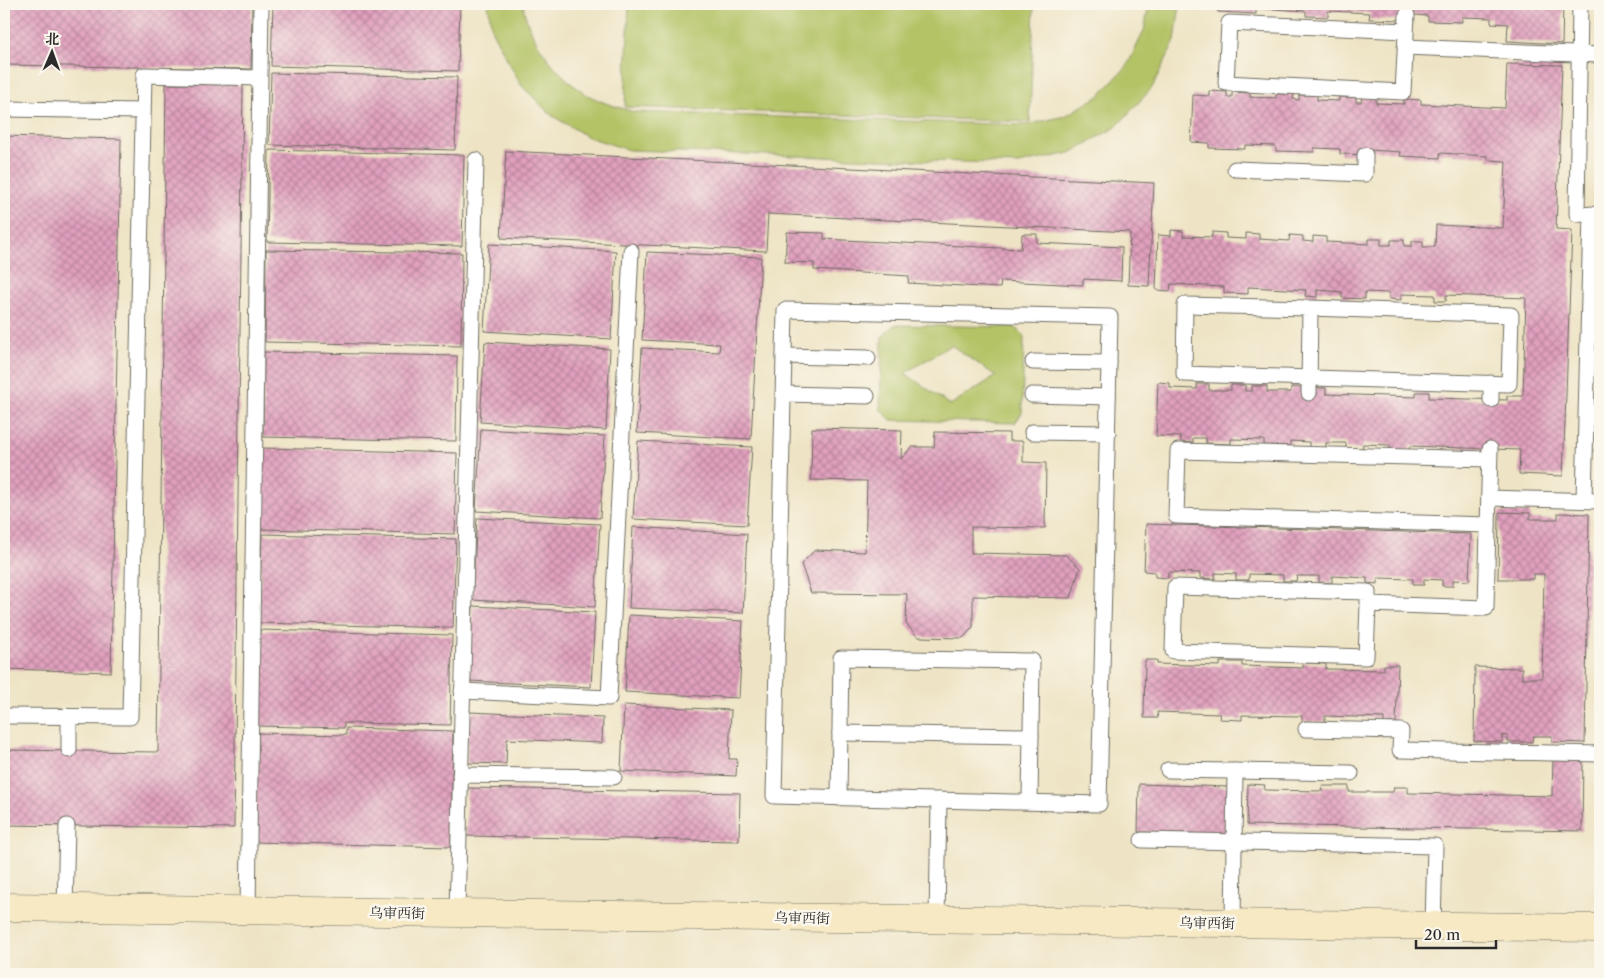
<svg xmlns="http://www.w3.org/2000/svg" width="1604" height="978" font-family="'Libre Caslon Text','Noto Serif SC',serif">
<defs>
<pattern id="building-cross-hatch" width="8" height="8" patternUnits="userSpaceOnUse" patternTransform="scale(1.25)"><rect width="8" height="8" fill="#e1a0be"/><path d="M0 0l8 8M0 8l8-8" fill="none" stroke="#b7839b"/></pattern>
</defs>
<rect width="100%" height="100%" fill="#fbf7ec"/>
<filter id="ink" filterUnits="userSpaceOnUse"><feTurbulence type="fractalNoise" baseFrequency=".02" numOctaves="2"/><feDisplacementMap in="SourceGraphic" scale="10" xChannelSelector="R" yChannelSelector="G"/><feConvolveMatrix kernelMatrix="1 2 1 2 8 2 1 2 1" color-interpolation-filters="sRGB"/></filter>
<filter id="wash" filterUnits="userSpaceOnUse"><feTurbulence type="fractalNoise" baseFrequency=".0096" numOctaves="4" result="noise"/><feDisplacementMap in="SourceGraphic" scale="20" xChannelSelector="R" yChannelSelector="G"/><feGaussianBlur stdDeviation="1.12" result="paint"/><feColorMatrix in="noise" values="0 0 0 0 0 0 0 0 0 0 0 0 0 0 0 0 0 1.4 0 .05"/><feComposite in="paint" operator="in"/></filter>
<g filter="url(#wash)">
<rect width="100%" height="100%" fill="#eee4c5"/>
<g fill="#b4c366" stroke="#707748" fill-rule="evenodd">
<path d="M488 4H523C527 40 564 86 598 100 609 105 622 108 634 112L1026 125 1065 116 1099 96 1127 66 1144 31 1149 4H1180L1175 41 1152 88 1116 127 1070 153 1018 164 629 150 588 137 551 115 521 85 492 31Z"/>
<path d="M629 4H1034L1030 122 625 107Z"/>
<path d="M894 325 1015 327 1024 337 1022 413 1015 423 891 420 880 409 882 337ZM951 345 996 376 950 405 905 373Z"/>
</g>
<g id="blocks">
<g fill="url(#building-cross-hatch)">
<path d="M4 4H252L251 69 4 65Z"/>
<path d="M273 4 410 8V4H460L458 71 271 66Z"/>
<path d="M1196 4H1563L1562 44 1507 41 1508 24 1491 23V18L1462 17V22L1428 21V16L1401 14V20L1369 19 1370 13 1328 11V17L1306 16V11L1256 8V14L1218 12V7L1195 6Z"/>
<path d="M1507 64 1562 65 1556 229 1572 230 1563 476 1519 474 1520 450 1410 446 1409 451 1390 450V445L1363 444 1362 449 1346 448V443H1326V448L1309 447V442L1290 441V446L1264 445V440L1231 439V444L1206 443V438H1193V443L1181 442V437L1156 436 1158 382 1170 383V388L1197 389V384H1209V390H1231V385H1245V391H1252V386H1267V392H1291V387L1326 388V394L1416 397V392H1429V398L1507 400V396H1523L1526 298 1446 295V301H1435V295L1401 294V300L1389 299V293L1365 292V299L1342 298V292L1317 290V297L1305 296 1306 290 1248 287V294L1224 293V287L1171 284 1170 291 1156 290 1158 235 1171 236V230L1183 231V236L1212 237V232L1226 233V238L1246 239V233L1259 234V239L1289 241 1290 235 1303 236V241L1313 242V236L1326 237V242L1369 244V239H1381V245H1391V240H1404V246H1412V241H1423V247H1435L1436 225 1503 228 1506 161 1488 160V156L1440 153V158L1400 156 1401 152 1370 150V155L1340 154V149L1314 148V152L1276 151V146L1245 145V149L1209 148V143L1191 142 1193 95 1209 96V91L1227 92V97H1232V92L1250 93V97L1276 98V94H1294L1293 99 1299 100V95H1317V100L1339 101V97H1356V102H1361L1362 97 1376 98V103L1404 104V99L1421 100V104L1505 108Z"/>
<path d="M271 73 457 77 455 150 269 145Z"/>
<path d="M166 84 243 85 234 828 4 825V750L158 752Z"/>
<path d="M4 136 121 139 111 672 4 669Z"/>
<path d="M269 150 464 155 462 246 267 242Z"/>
<path d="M506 151 1154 183 1149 286 1128 285 1130 232 768 214 766 251 501 238Z"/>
<path d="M787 232 824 233V239L1021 249 1022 234H1037V243L1122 247 1121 281 1083 279V285L1001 281 1000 288 908 283 909 276 814 270V263L785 262Z"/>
<path d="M489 244 616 251 611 339 484 331Z"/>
<path d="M266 250 462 253 461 346 265 342Z"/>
<path d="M647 252 761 257 751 439 637 433 642 348 719 352 720 344 642 340Z"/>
<path d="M485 342 610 349 606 430 480 422Z"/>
<path d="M264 352 457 356 456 441 263 437Z"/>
<path d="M812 428 902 430 901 459 912 447H934L935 432 1009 433V441H1023V462L1046 463 1045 528 971 527V553L1066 555 1080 568 1071 598 973 596V627L963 638 918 637 906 624 907 594 811 593 801 564 815 550 865 552 867 481 811 480Z"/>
<path d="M481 429 605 436 600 518 476 511Z"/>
<path d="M638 441 752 447 747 525 633 519Z"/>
<path d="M262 448 457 453 455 534 260 529Z"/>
<path d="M1499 512 1530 513V519H1558V513L1589 514 1585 743 1552 742V736H1533L1532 742H1508V736L1502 735V742L1474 741 1475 667 1522 668V678H1542L1544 574H1533V579H1498Z"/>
<path d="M477 518 600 524 595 607 472 600Z"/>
<path d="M1146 524 1471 534 1469 581 1453 580V586H1442V580L1424 579V585H1413V579L1378 578V584L1367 583V578L1332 576V583L1319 582V576H1297L1296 581H1283V575L1249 574V580H1236V574L1215 573V579L1200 578V573L1168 572V578L1155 577V572L1144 571Z"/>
<path d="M633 527 747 534 743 613 629 608Z"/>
<path d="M262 534 456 539 453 628 259 623Z"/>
<path d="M473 606 595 612 591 687 469 681Z"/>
<path d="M629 615 743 621 739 698 625 692Z"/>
<path d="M260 630 452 635 450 725 344 723V728L257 726Z"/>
<path d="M1145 660H1157V664L1220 666V662H1242V666L1303 668V663L1326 664V669L1384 670V665H1398L1396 723H1384V718L1325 716V722L1302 721V716L1242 715V720L1219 719 1220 714 1157 712 1158 718H1144Z"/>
<path d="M624 705 731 710 729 759H737L736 776 621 771Z"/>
<path d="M469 712 603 718 602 743 507 739 506 764 467 763Z"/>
<path d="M346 728 453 731 451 847 254 842 256 733 346 735Z"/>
<path d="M1553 758H1583L1582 831 1247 825 1248 784 1265 785 1264 790 1322 791V786H1349V792H1393L1394 787H1408V793L1552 796Z"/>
<path d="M1139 784 1229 787 1228 834 1138 832Z"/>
<path d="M467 788 740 793 739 841 466 836Z"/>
</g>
</g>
</g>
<g filter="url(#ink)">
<use href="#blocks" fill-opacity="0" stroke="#6f6c61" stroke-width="1"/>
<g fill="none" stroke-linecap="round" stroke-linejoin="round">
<defs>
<g id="service">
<path d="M1580 4 1577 214 1600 215"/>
<path d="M1406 31 1229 23 1226 83 1403 92 1407 15"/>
<path d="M1405 47 1600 55"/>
<path d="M4 109 143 111"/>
<path d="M1235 169 1365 174V155"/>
<path d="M785 310 1110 317 1099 804 774 796Z"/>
<path d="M784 356 868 358"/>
<path d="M1033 362 1109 363"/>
<path d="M1309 393 1310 308 1185 305 1184 374 1509 384 1511 315 1310 308"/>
<path d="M783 394 867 396"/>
<path d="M1032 395 1108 397"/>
<path d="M1491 400V383"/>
<path d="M1032 432 1108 433"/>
<path d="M1489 498 1600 501"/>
<path d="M1584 500 1591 214"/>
<path d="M1488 525 1176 516 1178 451 1489 459"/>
<path d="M1368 604V592L1175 587 1173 651 1366 657 1368 604 1486 608 1490 449"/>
<path d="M462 691 609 698 631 251"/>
<path d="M4 716 130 717 144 75 259 78"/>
<path d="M1306 729 1401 731 1400 750 1600 754"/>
<path d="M840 733 1031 736"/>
<path d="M69 750V717"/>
<path d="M1168 770 1351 773"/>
<path d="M460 775 614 777"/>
<path d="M839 798 841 658 1032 661 1030 802"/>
<path d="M1142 840 1435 846 1433 926"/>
<path d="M65 908 67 826"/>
<path d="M248 911 261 4"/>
<path d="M457 913 476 160"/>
<path d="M937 920 939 800"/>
<path d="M1233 923 1235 771"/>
</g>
<path id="secondary" d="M4 907 1600 928"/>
</defs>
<use href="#service" stroke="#6f6c61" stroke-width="17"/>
<use href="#secondary" stroke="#6f6c61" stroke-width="29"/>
<use href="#service" stroke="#fff" stroke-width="15"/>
<use href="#secondary" stroke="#f6e9c3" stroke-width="28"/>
</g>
</g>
<g text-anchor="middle" stroke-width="5" stroke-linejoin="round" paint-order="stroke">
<g font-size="14" fill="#2b2b2b" stroke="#fbf7ec">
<text transform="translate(397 913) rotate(1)" y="5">乌审西街</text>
<text transform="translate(802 918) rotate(1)" y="5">乌审西街</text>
<text transform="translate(1207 923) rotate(1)" y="5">乌审西街</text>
</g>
</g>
<rect width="1604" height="978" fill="none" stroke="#fbf7ec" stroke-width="20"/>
<g transform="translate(52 52) rotate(2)" stroke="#fbf7ec" stroke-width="4" paint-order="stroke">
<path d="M0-4L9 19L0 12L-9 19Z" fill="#2b2b2b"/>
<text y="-8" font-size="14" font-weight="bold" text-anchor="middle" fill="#2b2b2b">北</text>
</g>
<path d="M1416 940v8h80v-8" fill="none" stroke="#2b2b2b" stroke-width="2.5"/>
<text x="1424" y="940" font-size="15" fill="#2b2b2b" stroke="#fbf7ec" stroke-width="4" paint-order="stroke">20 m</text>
</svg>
